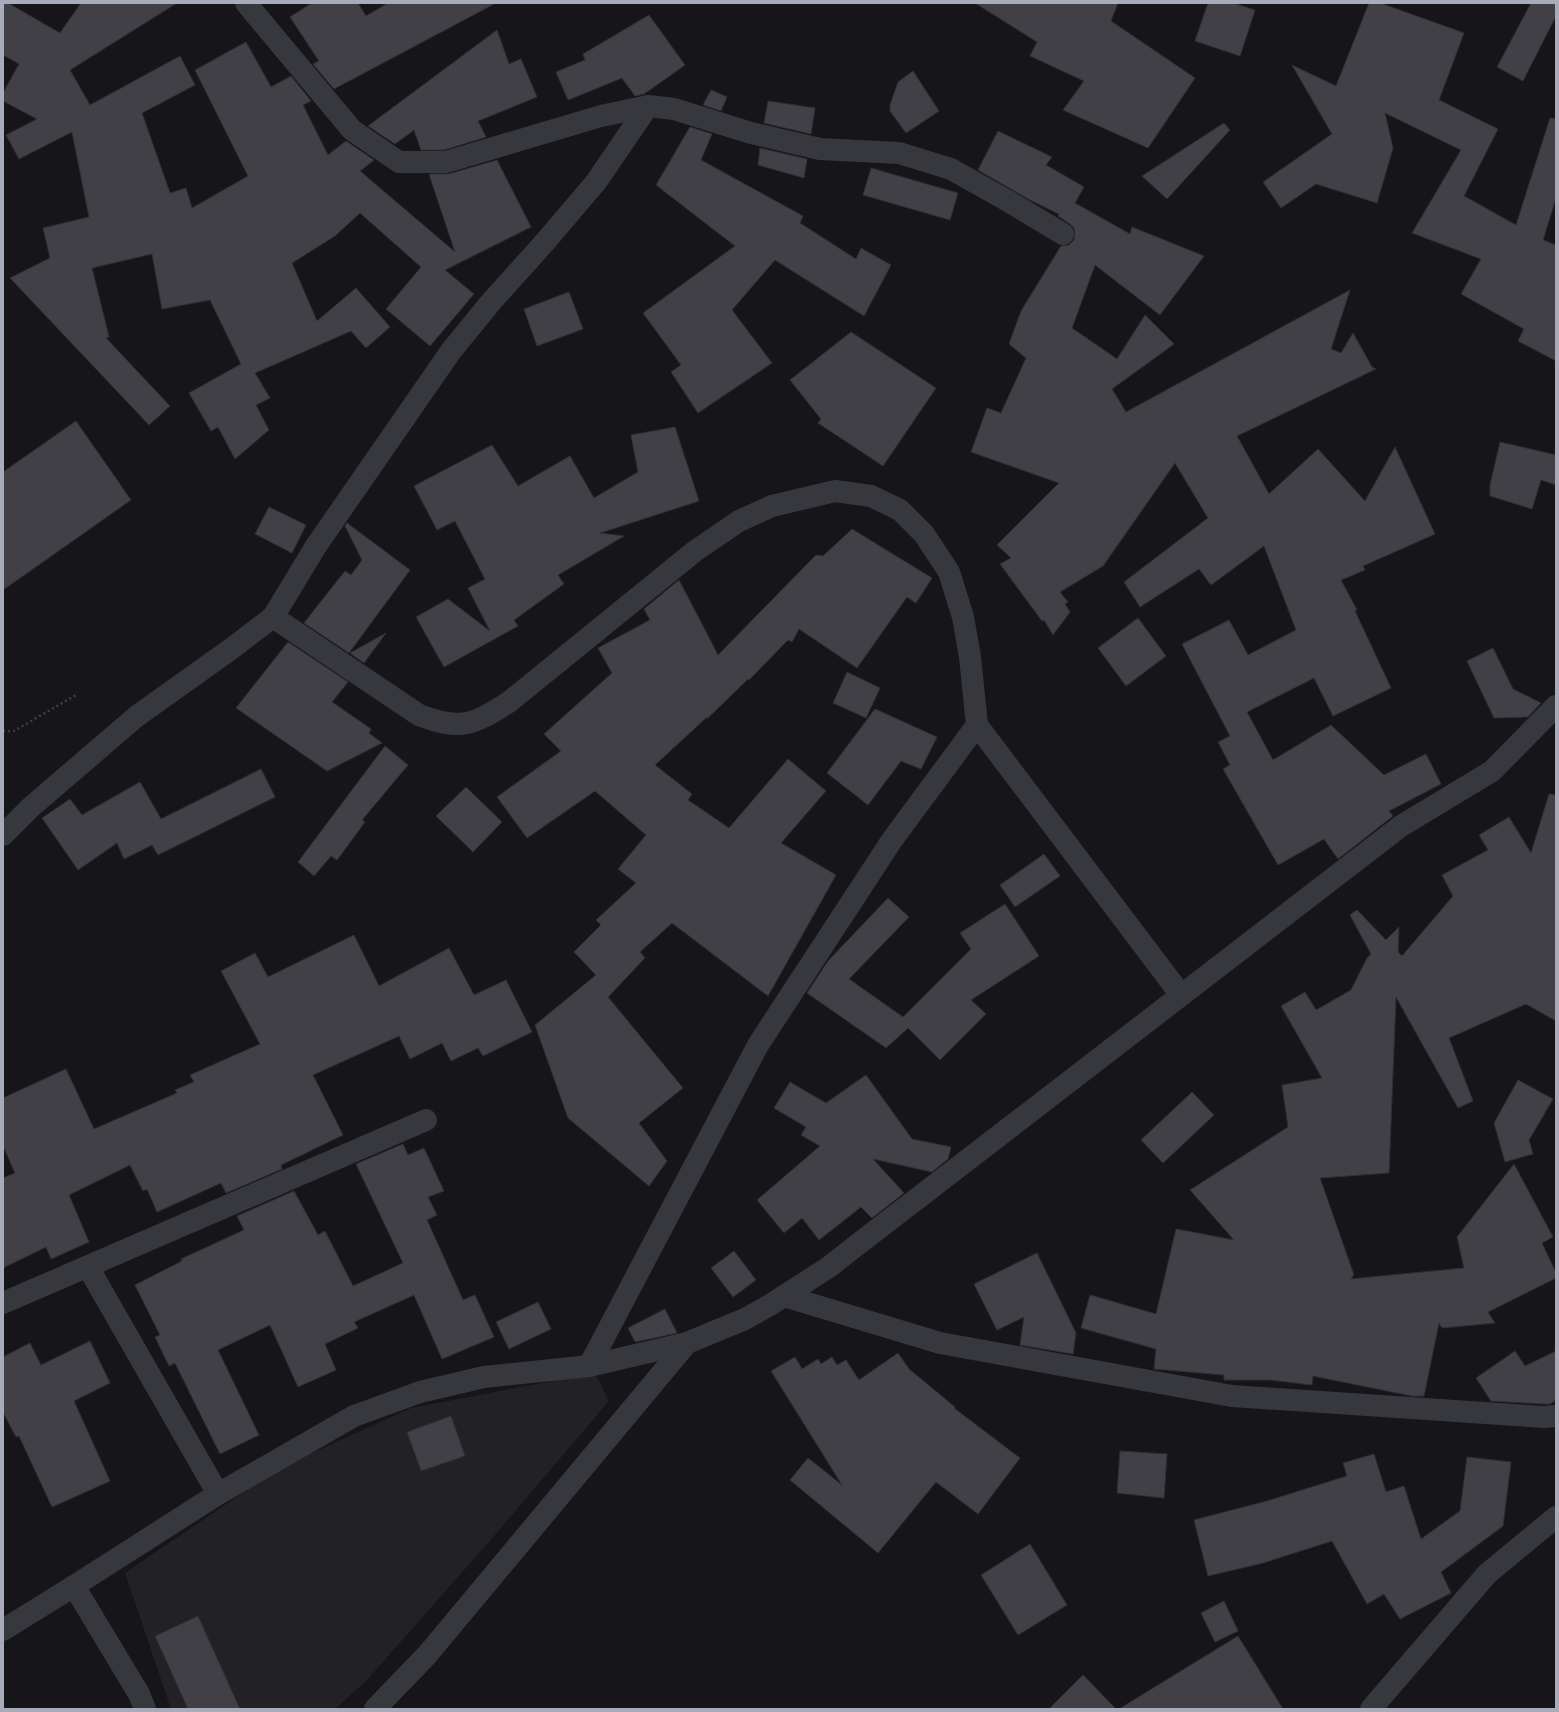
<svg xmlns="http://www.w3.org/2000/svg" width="1559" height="1712" font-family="Commissioner,sans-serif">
<rect width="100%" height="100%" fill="#161618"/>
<path fill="#222225" d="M595 1373 609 1401 488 1543 366 1681 335 1709H171L125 1573 279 1468 411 1408Z"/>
<g fill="#404046" stroke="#303034">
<path d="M3 3H8L60 33 81 3H177L70 70 90 105 180 56 195 85 142 113 170 193 186 188 192 208 248 176 195 70 246 42 271 87 291 76 311 101 303 105 328 155 346 141 374 160 360 171 455 252 429 174H449L497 160 531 227 445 270 474 294 430 346 386 309 421 267 360 213 335 236 292 263 317 321 356 288 390 327 366 348 351 331 255 373 270 398 256 405 269 430 235 459 218 427 211 431 189 393 241 364 210 300 162 309 152 254 92 268 109 337 106 338 170 406 149 425 10 278 50 258 43 228 89 217 72 132 19 159 6 135 37 119 3 101V93L19 64 3 55Z"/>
<path d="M312 3H358L366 16 388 3H496L334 89 313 64 319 61 290 17Z"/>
<path d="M975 3H1118L1111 21 1195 78 1148 148 1063 110 1084 81 1030 56 1037 42Z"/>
<path d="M1208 3H1233L1255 10 1240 56 1195 41Z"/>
<path d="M1369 3H1380L1464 33 1439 100 1498 129 1464 196 1516 225 1550 118 1556 119V198L1543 240 1556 245V361L1518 341 1524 329 1461 294 1481 259 1412 233 1461 150 1385 113 1393 148 1377 203 1316 184 1281 208 1263 182 1332 134 1292 65 1336 86Z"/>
<path d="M1531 3H1556V16L1523 81 1497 67Z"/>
<path d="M649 15 685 65 644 94 635 96 622 78 568 100 556 72 585 60 583 54Z"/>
<path d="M497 30 509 64 521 59 537 97 478 121 486 137 444 150H421L414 130 395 144 368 126Z"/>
<path d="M913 71 939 111 906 133 890 111V105L898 82Z"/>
<path d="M711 90 727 97 721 111 703 105Z"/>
<path d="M768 101 815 108 811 134 764 123Z"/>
<path d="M1224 123 1230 130 1167 199 1142 176Z"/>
<path d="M690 127 712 134 701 160 803 216 800 223 856 259 861 248 891 265 864 316 775 260 732 310 772 363 698 413 671 372 681 365 643 313 735 246 656 185Z"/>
<path d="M998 131 1052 157 1046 165 1084 187 1075 203 1130 234 1132 227 1204 256 1160 315 1095 265 1072 328 1117 359 1145 315 1174 344 1112 389 1126 412 1350 290 1331 349 1341 353 1353 333 1372 367 1376 369 1237 436 1269 494 1318 449 1365 501 1395 447 1435 534 1363 566 1365 570 1341 580 1357 610 1355 611 1391 688 1333 716 1314 678 1247 712 1273 760 1331 725 1384 775 1426 754 1441 784 1389 811 1393 816 1338 859 1324 839 1278 865 1223 769 1230 765 1218 742 1230 736 1182 644 1229 620 1248 655 1296 630 1264 546 1211 585 1199 569 1140 607 1124 582 1208 518 1175 463 1103 566 1060 592 1068 602 1065 604 1070 612 1053 635 1044 620 1042 621 1000 564 1011 558 997 545 1059 483 971 452 987 408 1001 413 1026 358 1009 344 1021 311 1061 246 1069 245 1074 240 1075 234 1074 228 1070 224 1058 216 1059 214 1030 200 978 170Z"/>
<path d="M760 148 807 159 804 178 758 165Z"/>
<path d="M871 168 958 193 950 220 863 195Z"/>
<path d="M569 292 583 329 537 346 524 309Z"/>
<path d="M851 332 936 388 883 466 818 423 821 419 790 380Z"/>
<path d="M76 421 131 500 3 590V472Z"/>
<path d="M675 427 699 501 600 533 624 536 558 575 564 584 514 620 518 626 444 667 416 617 448 599 490 631 468 588 485 579 455 521 437 530 414 486 492 445 518 486 570 456 594 498 638 472 631 435Z"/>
<path d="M1500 442 1556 455V485L1541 480 1532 509 1490 496V485Z"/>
<path d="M269 507 306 525 292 553 255 534Z"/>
<path d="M347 523 410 570 349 653 304 623 345 571 351 575 362 560 345 526Z"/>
<path d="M852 529 932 578 916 603 907 597 857 668 799 629 792 642 788 640 749 680 748 679 707 719V717L655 765 692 794 688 800 729 828 788 759 826 791 781 843 836 875 768 996 672 923 640 952 645 958 608 997 683 1088 639 1123 667 1161 649 1186 568 1118 535 1025 596 975 574 952 601 925 596 920 636 883 618 869 646 835 595 791 527 838 497 797 561 751 544 734 612 673 598 648 650 620 644 609 679 580 718 655 816 555 823 556Z"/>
<path d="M1138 618 1166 656 1126 686 1098 648Z"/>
<path d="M386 633 364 663 350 653Z"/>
<path d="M288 642 348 682 332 702 371 729 369 733 382 743 327 771 236 708Z"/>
<path d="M1493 648 1513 689 1541 703 1528 717 1494 718 1467 661Z"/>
<path d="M847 672 880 688 866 718 833 703Z"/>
<path d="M875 709 937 737 921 769 901 761 868 805 827 773Z"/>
<path d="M385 746 408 765 362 820 365 822 337 860 331 856 314 876 298 862Z"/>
<path d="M261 769 275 797 158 855 152 845 124 859 117 843 78 870 42 818 70 799 82 815 140 782 161 819Z"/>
<path d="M466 787 502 822 473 852 436 816Z"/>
<path d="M1549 794 1556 795V1021L1526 1004 1449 1038 1473 1101 1458 1108 1396 997 1389 1173 1320 1178 1354 1275 1350 1279 1464 1268 1457 1237 1514 1164 1553 1237 1542 1243 1556 1273V1278L1488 1312 1495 1323 1442 1328 1439 1323 1424 1396H1412L1313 1376 1312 1385 1270 1380H1224V1375L1154 1369 1156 1349 1081 1328 1090 1295 1156 1314 1176 1229 1234 1240 1190 1190 1288 1127 1282 1085 1322 1078 1281 1006 1305 992 1316 1010 1351 990 1367 958 1371 954 1350 915 1357 910 1386 940 1399 927 1398 952 1402 956 1453 896 1442 875 1488 850 1479 835 1509 817 1531 853Z"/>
<path d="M1044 854 1060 876 1015 907 1000 885Z"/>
<path d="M888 898 909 917 849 979 903 1017 971 949 960 933 1005 904 1039 956 971 1000 986 1014 940 1060 908 1028 886 1048 807 993 828 961Z"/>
<path d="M354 935 379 986 449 948 474 995 506 980 532 1032 483 1056 478 1048 451 1061 442 1043 410 1059 399 1036 313 1075 343 1135 281 1165 282 1169 226 1193 221 1183 157 1212 147 1189 143 1191 130 1165 69 1195 89 1242 51 1259 46 1247 3 1268V1178L15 1173 3 1146V1098L66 1069 94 1129 177 1093 175 1090 194 1082 190 1075 260 1044 221 971 255 953 268 977Z"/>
<path d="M866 1075 912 1139 951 1147 948 1159 932 1172 873 1159 904 1193 872 1218 861 1207 819 1240 802 1218 784 1233 757 1200 820 1146 801 1135 806 1127 774 1108 790 1082 826 1103Z"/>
<path d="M1518 1080 1553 1099 1529 1140 1533 1154 1505 1162 1494 1123Z"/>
<path d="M1192 1092 1214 1115 1163 1163 1141 1140Z"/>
<path d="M403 1144 408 1155 424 1148 444 1191 428 1197 437 1215 427 1220 463 1300 475 1295 494 1337 442 1359 414 1295 354 1322 358 1328 325 1344 336 1370 298 1387 270 1325 218 1350 259 1435 220 1454 175 1363 169 1366 155 1337 160 1335 135 1285 182 1261 181 1259 244 1230 237 1216 294 1191 318 1235 325 1231 353 1286 403 1263 356 1164Z"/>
<path d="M734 1251 756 1280 733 1297 711 1268Z"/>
<path d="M1037 1253 1076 1333 1073 1354 1020 1345 1024 1317 997 1330 974 1284Z"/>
<path d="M538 1302 551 1329 509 1349 496 1322Z"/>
<path d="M665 1309 677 1333 635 1342 628 1328Z"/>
<path d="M90 1341 110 1383 74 1401 110 1481 52 1507 19 1436 16 1437 3 1412V1357L30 1343 41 1365Z"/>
<path d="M1515 1351 1525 1366 1556 1351V1400L1550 1404H1544L1491 1401 1476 1378Z"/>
<path d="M898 1353 909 1369 955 1407 954 1408 1020 1458 978 1514 936 1482 878 1553 790 1480 808 1458 842 1485 771 1371 795 1357 802 1369 818 1359 821 1364 832 1357 837 1365 846 1360 859 1380Z"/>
<path d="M451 1416 465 1456 421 1471 407 1432Z"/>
<path d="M1120 1451 1167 1454 1164 1498 1117 1493Z"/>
<path d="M1374 1454 1386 1492 1404 1486 1421 1539 1460 1511 1467 1457 1511 1462 1503 1526 1441 1572 1451 1593 1400 1619 1384 1594 1367 1604 1332 1541 1263 1563 1208 1576 1194 1520 1267 1501 1347 1476 1343 1463Z"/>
<path d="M1030 1544 1067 1605 1018 1635 981 1575Z"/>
<path d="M1224 1601 1238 1631 1215 1642 1201 1613Z"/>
<path d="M198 1616 240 1709H188L155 1636Z"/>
<path d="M1238 1636 1283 1709H1119Z"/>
<path d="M1083 1675 1116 1709H1049Z"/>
</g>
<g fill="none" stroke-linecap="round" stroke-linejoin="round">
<path stroke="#3c3e45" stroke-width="2.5" stroke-dasharray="2 3" stroke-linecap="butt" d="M3 731H14L76 695"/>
<g stroke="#37373e" stroke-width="22">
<path d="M246 3 352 130 399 162H446L601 116 648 106 674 109 751 133 820 149 899 153 951 169 1008 201 1063 234"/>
<path d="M273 617 419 715C460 731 473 725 509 702L695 551 739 521 772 506 835 491 871 496 900 510 924 534 949 572 963 617 970 657 977 725 1181 995"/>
<path d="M3 835 31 807 137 716 231 649 273 617 316 546 451 351 491 302 545 242 596 182 648 106"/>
<path d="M88 1267 218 1494"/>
<path d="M784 1296 940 1343 1232 1396 1544 1417 1556 1416"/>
<path d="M3 1303 426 1120"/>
<path d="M589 1366 758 1045 892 840 977 725"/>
<path d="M74 1586 139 1694 145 1709"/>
<path d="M3 1630 74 1586 218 1494 354 1416 420 1392 484 1377 589 1366 687 1343 745 1319 770 1305 829 1267 857 1245 1401 826 1492 771 1556 706"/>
<path d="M375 1709 427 1655 687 1343"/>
<path d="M1371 1709 1487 1574 1556 1517"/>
</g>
</g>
<rect width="1559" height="1712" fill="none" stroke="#a7abba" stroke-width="8"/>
</svg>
